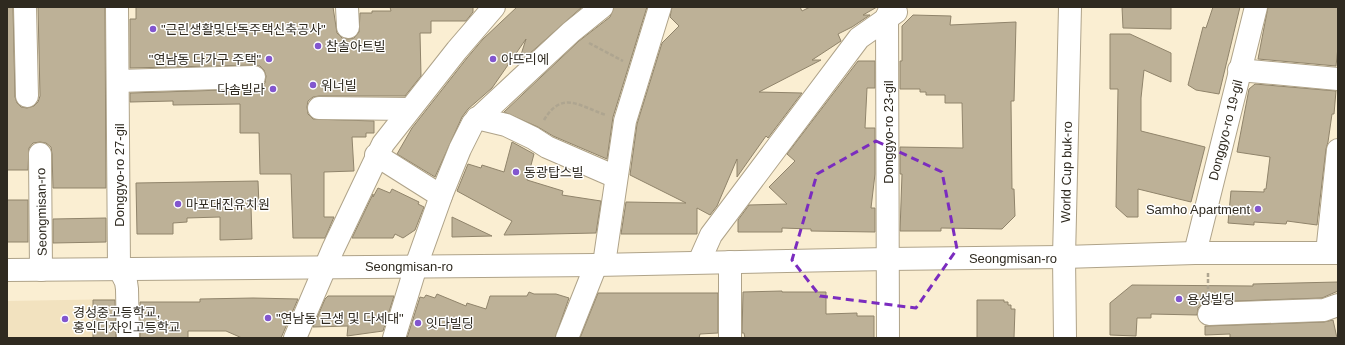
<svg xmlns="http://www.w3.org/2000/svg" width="1345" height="345" font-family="Helvetica,'Noto Sans KR',sans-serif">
<rect width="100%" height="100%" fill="#faeed2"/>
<path fill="#f2e2bf" d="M122 299V338H7V301Z"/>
<g fill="#bdb197" stroke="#90846b">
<path d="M7 7H13L15 97 17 103 21 107 27 108 34 106 38 102 40 96 38 7H105L106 188H53L52 154 51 147 46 143 40 142 33 143 29 148 28 170H7Z"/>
<path d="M136 7H333L337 33 342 38 348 39 354 38 359 32 360 13H372V11H391L390 7H473V12L466 21H431V33H420L421 76 405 96H319L313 97 308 101 307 107 308 114 313 119 374 121V133H366V137H352L354 171 324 172V217H334L325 238H293L291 174H260L259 133H240V104L173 105V101L130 102V93L255 89 261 87 265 83 266 76 264 70 260 66 254 65 130 68V19H136Z"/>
<path d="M517 7H582L518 64 526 39 492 88 468 109 462 117 435 177 397 154 412 128 467 58 483 39Z"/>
<path d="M614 7H647L613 117 607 159 553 136 538 127 504 112 579 41 610 17Z"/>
<path d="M672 7H800L802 11 810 7H877L863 15H870L852 27 838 34 841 41 812 60H821L759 92 802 93 768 138 766 136 737 177V159L717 206 710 215 697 208V234H621L626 202 686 203 630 175 637 124 662 43 679 26 670 17Z"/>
<path d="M1122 7H1171V29L1123 28Z"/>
<path d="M1213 7H1240L1219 94 1196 90 1188 85 1203 27 1206 28Z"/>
<path d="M1268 7H1338V47L1336 66 1258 59Z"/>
<path d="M913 15 951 16 950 25 1016 22 1014 101H1011L1012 189H1014L1015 216 1002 229 941 228V231H900L902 174H900V147L963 148 962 103H945V95H926V92H920V89H900V61H902V26Z"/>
<path d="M1110 34H1130L1171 53V82L1144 70 1141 98V131L1205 147 1191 202 1138 189V217H1127L1116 207 1118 89H1110Z"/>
<path d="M858 61H875V88H867L865 128H875V174L871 208H875V232L811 231V229L782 228V232H738V220L749 205 787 204 769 187 795 161 787 154Z"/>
<path d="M1255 84 1336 91 1334 114H1332L1328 142 1326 149 1317 225 1287 221 1286 224 1254 222V225L1228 223 1231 191 1264 192V189H1266L1270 157 1237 152 1249 89Z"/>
<path d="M512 142 534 154 527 180 563 191 562 195 601 201 596 233 504 235 512 221 457 191 468 164 481 168 482 165 504 172Z"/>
<path d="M258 181 259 206H251L252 239 220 240V217L187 218V222L173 223V234H137L136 183Z"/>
<path d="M378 188 390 193 392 189 419 202 418 204 424 207 415 230 403 238 395 234 393 238H352L373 194V197Z"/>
<rect x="7" y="200" width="21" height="42"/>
<path d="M452 217 492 236 452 237Z"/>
<path d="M106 218V242L53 243V219Z"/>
<path d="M1338 282V291L1322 298 1208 302 1203 303 1198 308 1197 315 1151 314V318H1137L1136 336 1110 335V303L1132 285 1253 286V284Z"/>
<path d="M782 291V292H826V314L857 313V316H874V338H745L744 333H742L743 292Z"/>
<path d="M529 292 534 294H556L569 298 555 338H407L420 297 424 298 426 295 435 298 437 294 466 306 467 303 486 309 490 296H527Z"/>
<path d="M598 293H718V333L700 334 699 338H580Z"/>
<path d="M328 296H394L383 331 347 336 348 326 313 327 325 299Z"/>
<path d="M200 299 253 298 298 299 281 338H242L226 331H188V338H140V302H200Z"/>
<path d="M93 300H115L116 338H93Z"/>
<path d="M977 300H1004V302H1008V305H1011V309H1015L1014 338H977Z"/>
<path d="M1333 320 1337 338H1230V334L1205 335V326L1324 322Z"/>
</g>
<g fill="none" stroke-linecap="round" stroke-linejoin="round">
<defs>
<g id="minor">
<path d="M25 7 27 96"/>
<path d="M117 7 119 268 126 282 127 289 128 338"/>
<path d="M347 7 348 27"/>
<path d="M1239 70 1338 79"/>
<path d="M118 81 254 77"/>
<path d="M319 108 410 109"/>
<path d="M477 118 506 125 533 138 547 147 616 177"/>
<path d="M40 154 41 270"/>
<path d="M376 155 441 196"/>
<path d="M1195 253 1256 7"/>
<path d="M1327 253 1338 150"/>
<path d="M699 262 711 235 859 38 896 12"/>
<path d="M604 264 625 121 660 7"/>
<path d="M7 270 596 265 888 259 1064 257 1195 253H1338"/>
<path d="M1209 314 1324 310 1338 305"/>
<path d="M295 338 333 249 383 144 457 50 494 7"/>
<path d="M394 338 416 266 441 196 460 149 473 123 571 32 602 7"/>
<path d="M567 338 596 265"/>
<path d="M730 338V262"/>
<path d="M888 338 887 16 891 7"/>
</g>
<path id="major" d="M1065 338 1064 257 1070 7"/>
</defs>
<use href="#minor" stroke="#afa389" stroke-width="24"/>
<use href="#major" stroke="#afa389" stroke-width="24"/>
<g stroke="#aea590" stroke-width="2.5" stroke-dasharray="4 2" stroke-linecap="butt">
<path d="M589 43 623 61"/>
<path d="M544 120C562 90 579 106 606 115"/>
<path d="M1208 273V294"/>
</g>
<use href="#minor" stroke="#fff" stroke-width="22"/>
<use href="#major" stroke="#fff" stroke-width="22"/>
</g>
<path fill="none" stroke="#7b2cbf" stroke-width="3" stroke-dasharray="8 5" stroke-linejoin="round" d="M876 141 942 172 957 249 916 308 820 296 792 260 817 174Z"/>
<g fill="#8256cf" stroke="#fff" stroke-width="1.5">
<circle cx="153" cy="29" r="4"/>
<circle cx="318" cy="46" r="4"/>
<circle cx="269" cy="59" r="4"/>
<circle cx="493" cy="59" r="4"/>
<circle cx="313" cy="85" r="4"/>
<circle cx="273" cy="89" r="4"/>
<circle cx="516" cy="172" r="4"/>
<circle cx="178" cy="204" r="4"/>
<circle cx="1258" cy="209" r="4"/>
<circle cx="1179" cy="299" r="4"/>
<circle cx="268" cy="318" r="4"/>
<circle cx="65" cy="319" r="4"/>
<circle cx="418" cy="323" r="4"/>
</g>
<g text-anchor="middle" stroke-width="3" stroke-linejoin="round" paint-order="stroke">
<g font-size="13" fill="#2f2a20" stroke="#fff" text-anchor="start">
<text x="161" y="34">"근린생활및단독주택신축공사"</text>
<text x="326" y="51">참솔아트빌</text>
<text x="261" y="64" text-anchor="end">"연남동 다가구 주택"</text>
<text x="501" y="64">아뜨리에</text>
<text x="321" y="90">워너빌</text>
<text x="265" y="94" text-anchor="end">다솜빌라</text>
<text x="524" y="177">동광탑스빌</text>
<text x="186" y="209">마포대진유치원</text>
<text x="1250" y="214" text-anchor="end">Samho Apartment</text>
<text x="1187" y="304">용성빌딩</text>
<text x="73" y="317">경성중고등학교,<tspan x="73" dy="15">홍익디자인고등학교</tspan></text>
<text x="276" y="323">"연남동 근생 및 다세대"</text>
<text x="426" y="328">잇다빌딩</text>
</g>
<g font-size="13" fill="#2f2a20" stroke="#fff">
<text transform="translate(1225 130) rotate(-76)" y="5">Donggyo-ro 19-gil</text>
<text transform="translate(888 132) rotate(-90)" y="5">Donggyo-ro 23-gil</text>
<text transform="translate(1066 172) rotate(-89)" y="5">World Cup buk-ro</text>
<text transform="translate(119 175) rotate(-90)" y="5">Donggyo-ro 27-gil</text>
<text transform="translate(41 212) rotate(-91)" y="5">Seongmisan-ro</text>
<text x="1013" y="263">Seongmisan-ro</text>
<text x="409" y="271">Seongmisan-ro</text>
</g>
</g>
<rect width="1345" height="345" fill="none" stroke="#2f2a20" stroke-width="16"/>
</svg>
